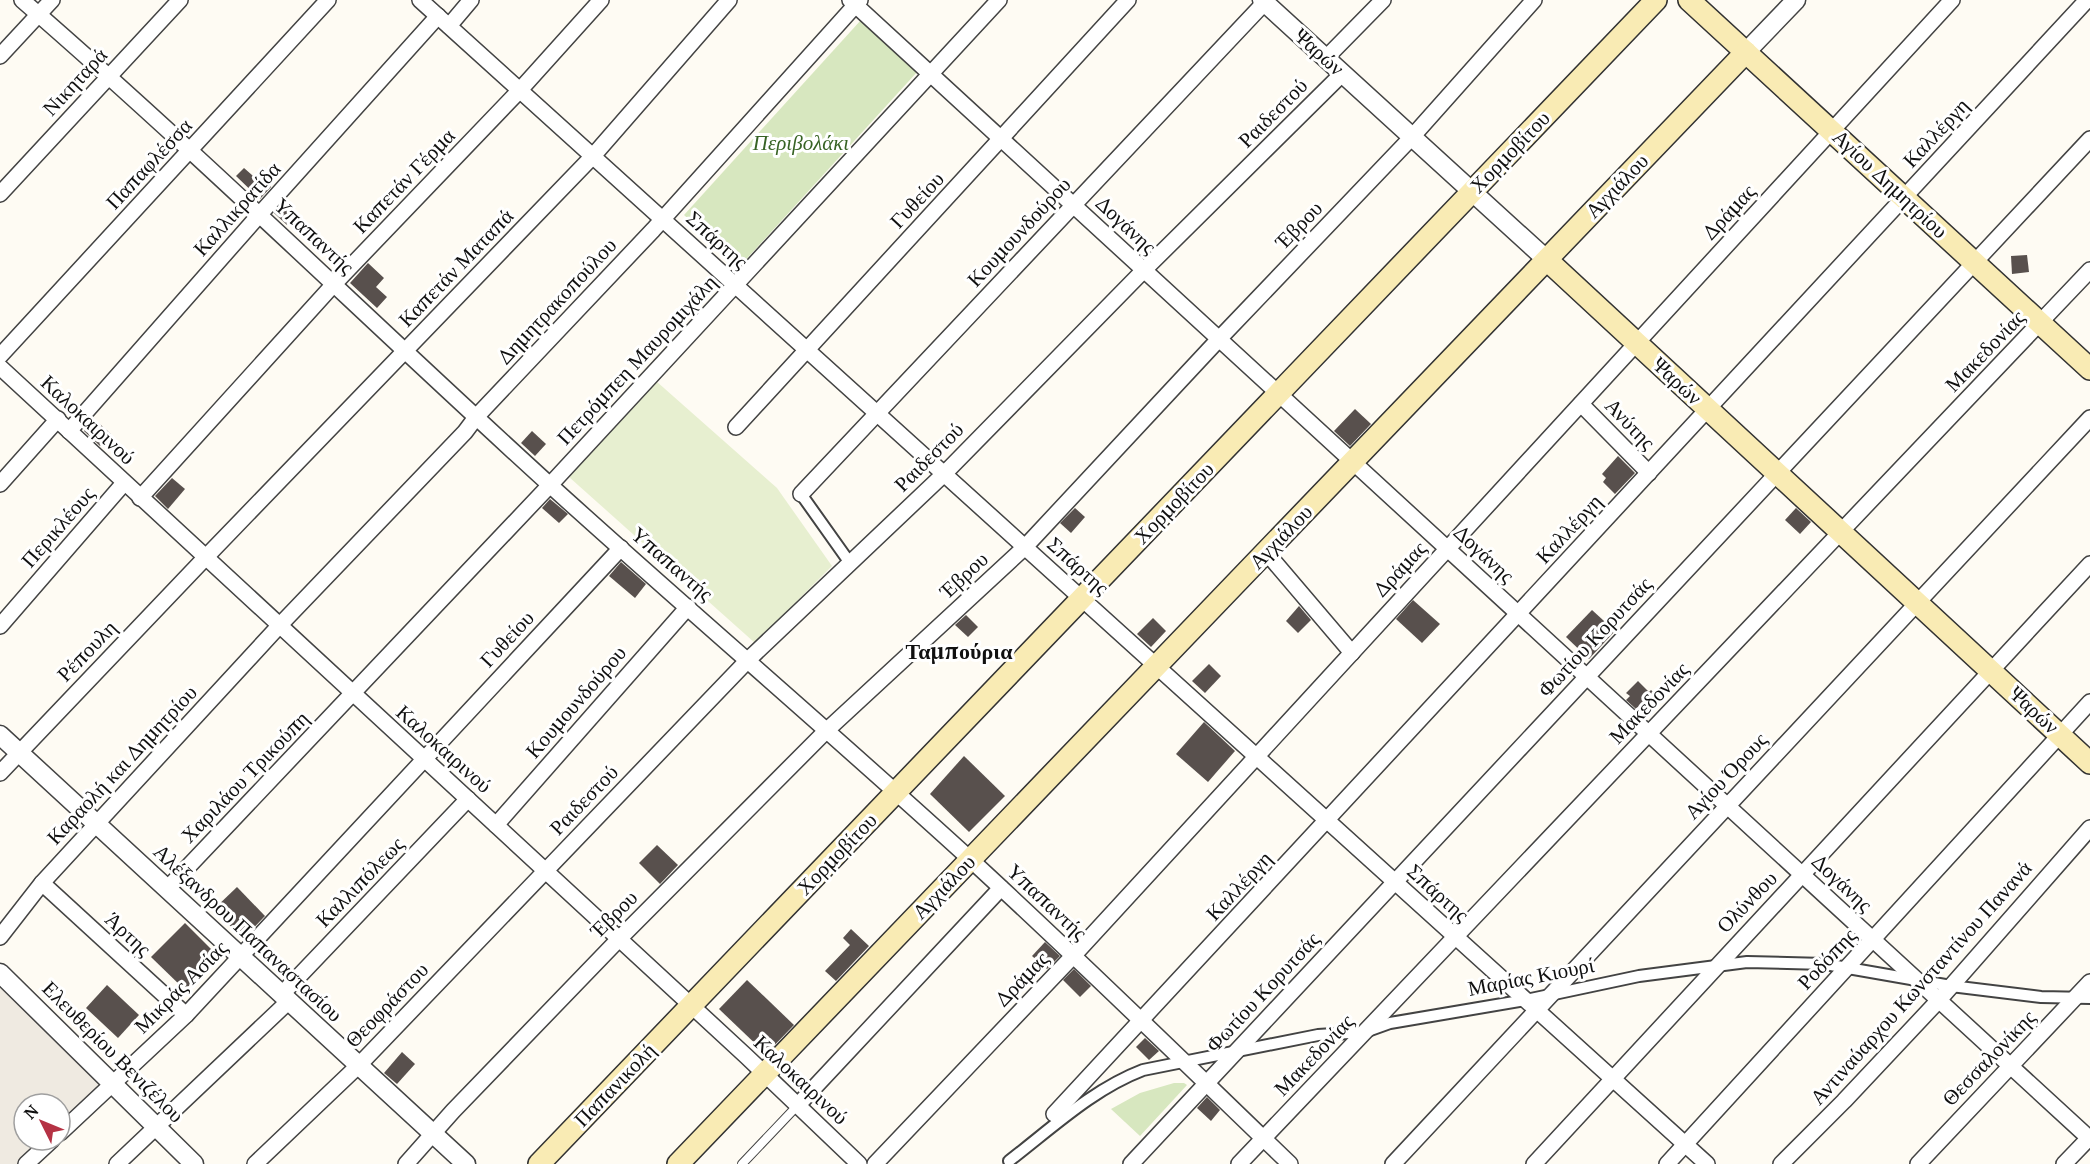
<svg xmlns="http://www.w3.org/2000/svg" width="2090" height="1164" font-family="'PT Serif',serif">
<rect width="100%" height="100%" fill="#fefbf3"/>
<g fill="#d7e7bf">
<path d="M861 20 918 71 740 266 684 215Z"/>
<path d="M1174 1083H1184L1187 1085 1140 1136 1111 1109 1140 1093Z"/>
</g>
<path fill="#e7efd0" d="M656 381 777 488 832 566 755 643 569 477Z"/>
<path fill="#efeae1" d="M0 983 107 1081 60 1126V1104H24V1140H46L21 1164H0Z"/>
<g fill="#58504d">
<path d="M244 168 259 181 262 178 271 187 260 199 236 176Z"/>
<path d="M283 203 296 216 287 225 274 213Z"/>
<path d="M2027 255 2029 272 2012 274 2011 256Z"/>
<path d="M368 263 384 278 376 287 387 297 377 308 350 283Z"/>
<path d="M1355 409 1371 424 1350 446 1334 431Z"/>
<path d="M94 419 111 434 100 446 84 431Z"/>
<path d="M532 431 546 444 535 456 521 443Z"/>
<path d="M1618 456 1635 473 1615 494 1603 482 1606 478 1602 474Z"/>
<path d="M172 478 185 489 168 509 155 496Z"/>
<path d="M550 499 568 514 559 523 542 508Z"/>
<path d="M1075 508 1085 517 1071 533 1060 523Z"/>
<path d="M1796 508 1811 522 1800 534 1785 520Z"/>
<path d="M621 562 646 584 635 598 609 576Z"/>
<path d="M1413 600 1440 624 1422 643 1396 619Z"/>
<path d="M1299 606 1311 620 1298 633 1286 621Z"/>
<path d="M1592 610 1615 631 1589 659 1566 637Z"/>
<path d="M966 615 978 627 968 637 955 625Z"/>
<path d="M1153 618 1166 631 1151 647 1137 634Z"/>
<path d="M1209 664 1221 676 1205 693 1192 681Z"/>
<path d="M1638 681 1649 692 1651 690 1661 699 1647 712 1640 705 1636 709 1626 700 1630 696 1626 693Z"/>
<path d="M1204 722 1235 751 1208 782 1176 754Z"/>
<path d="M964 756 1005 796 969 832 930 794Z"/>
<path d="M657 845 678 865 660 884 639 863Z"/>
<path d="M237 887 265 916 243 939 214 909Z"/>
<path d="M185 923 218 956 185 990 151 957Z"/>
<path d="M851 929 869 946 836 981 825 971 850 945 843 938Z"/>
<path d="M1045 942 1060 956 1047 969 1032 956Z"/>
<path d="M1074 969 1091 986 1080 997 1063 980Z"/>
<path d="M747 980 794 1025 766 1054 719 1009Z"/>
<path d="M107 985 139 1015 118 1038 86 1008Z"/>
<path d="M1145 1038 1159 1051 1149 1060 1136 1047Z"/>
<path d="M402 1052 415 1064 397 1084 384 1073Z"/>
<path d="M1207 1097 1220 1110 1211 1121 1197 1108Z"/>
</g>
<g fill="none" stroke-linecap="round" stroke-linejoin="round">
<defs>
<path id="service" d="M742 1164 798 1105"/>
<g id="pedestrian">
<path d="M801 494 850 563"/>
<path d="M1009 1161C1052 1128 1093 1089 1143 1070L1318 1035 1365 1032 1390 1023 1526 1000 1639 976 1747 962 1825 964 1951 986 2041 997 2090 998"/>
</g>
<g id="minor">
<path d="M22 0C203 157 374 325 551 486 690 612 832 733 971 860 1079 959 1184 1062 1290 1164"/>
<path d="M420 0 1707 1164"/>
<path d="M850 0 2090 1139"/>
<path d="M449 26 471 0"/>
<path d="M0 56 52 0"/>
<path d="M1326 58 1383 0"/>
<path d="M0 194 180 0"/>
<path d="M0 356 328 0"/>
<path d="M0 367 746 1056 859 1164"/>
<path d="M1581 404 1649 473"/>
<path d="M736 427 1128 0"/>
<path d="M69 431 260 214 438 16"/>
<path d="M0 484 58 419"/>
<path d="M801 494 1267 0"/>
<path d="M140 498 334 284 520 90 601 0"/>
<path d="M1266 552 1352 653"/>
<path d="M0 626 124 483"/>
<path d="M0 773 205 558 593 156 729 0"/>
<path d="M496 825 688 607"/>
<path d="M42 883 186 1015"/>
<path d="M167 889 550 485 999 0"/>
<path d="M0 937 42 883 279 626 465 432 477 416 653 230 860 0"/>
<path d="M282 994 468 799"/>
<path d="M798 1105 1001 888"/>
<path d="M1054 1114 2087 0"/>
<path d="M60 1133 186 1015 621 548"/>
<path d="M26 1164 52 1140"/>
<path d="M117 1164 289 1001"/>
<path d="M255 1164 359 1065 749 659 944 474 1144 270 1343 73"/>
<path d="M406 1164 453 1111 619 939 826 731 1025 547 1219 339 1412 137 1534 0"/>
<path d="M875 1164 1074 955 1952 0"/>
<path d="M1131 1164 2090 139"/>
<path d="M1239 1164 2090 270"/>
<path d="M1393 1164 2090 418"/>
<path d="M1534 1164 2090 564"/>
<path d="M1667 1164 2090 702"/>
<path d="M1781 1164 1844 1101 1939 1000 2090 828"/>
<path d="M1918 1164 2090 982"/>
<path d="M2064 1164 2090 1137"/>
</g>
<g id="tertiary">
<path d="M1262 0 1547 260"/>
<path d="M1746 52 1796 0"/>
<path d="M0 735 466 1164"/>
<path d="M0 973 194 1164"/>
</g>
<g id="secondary">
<path d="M1689 0 2090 369"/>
<path d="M1547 260 2090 763"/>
<path d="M539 1164 1656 0"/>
<path d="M678 1164 1746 52"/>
</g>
</defs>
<use href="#service" stroke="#434343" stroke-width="10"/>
<use href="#pedestrian" stroke="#434343" stroke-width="14"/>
<use href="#minor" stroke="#434343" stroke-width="18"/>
<use href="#tertiary" stroke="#434343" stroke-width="21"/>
<use href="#secondary" stroke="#323232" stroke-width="24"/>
<use href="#service" stroke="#fff" stroke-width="8"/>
<use href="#pedestrian" stroke="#fff" stroke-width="10"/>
<use href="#minor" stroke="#fff" stroke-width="15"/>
<use href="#tertiary" stroke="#fff" stroke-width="18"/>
<use href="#secondary" stroke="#f9ebb4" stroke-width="21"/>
</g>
<g text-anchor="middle" stroke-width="6" stroke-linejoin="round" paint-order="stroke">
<g font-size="21" fill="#101010" stroke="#fff">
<text transform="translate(1319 52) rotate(42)" y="7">Ψαρών</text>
<text transform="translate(75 82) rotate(-47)" y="7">Νικηταρά</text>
<text transform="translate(1273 113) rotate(-45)" y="7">Ραιδεστού</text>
<text transform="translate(1936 133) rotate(-47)" y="7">Καλλέργη</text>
<text transform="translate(1510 152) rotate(-46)" y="7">Χορμοβίτου</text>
<text transform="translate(149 164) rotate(-47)" y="7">Παπαφλέσσα</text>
<text transform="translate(404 181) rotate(-46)" y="7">Καπετάν Γέρμα</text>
<text transform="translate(1890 184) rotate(43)" y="7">Αγίου Δημητρίου</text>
<text transform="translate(1617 186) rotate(-46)" y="7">Αγχιάλου</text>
<text transform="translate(917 200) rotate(-47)" y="7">Γυθείου</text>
<text transform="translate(237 209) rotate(-48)" y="7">Καλλικρατίδα</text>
<text transform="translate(1729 212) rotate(-47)" y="7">Δράμας</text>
<text transform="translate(1126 225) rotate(43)" y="7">Δογάνης</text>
<text transform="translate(1299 225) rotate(-46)" y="7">Έβρου</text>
<text transform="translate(1019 232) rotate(-47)" y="7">Κουμουνδούρου</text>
<text transform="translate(314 236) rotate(43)" y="7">Υπαπαντής</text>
<text transform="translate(717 240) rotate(42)" y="7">Σπάρτης</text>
<text transform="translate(456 268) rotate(-46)" y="7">Καπετάν Ματαπά</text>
<text transform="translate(557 301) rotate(-47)" y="7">Δημητρακοπούλου</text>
<text transform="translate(1985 351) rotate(-46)" y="7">Μακεδονίας</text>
<text transform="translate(637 360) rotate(-47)" y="7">Πετρόμπεη Μαυρομιχάλη</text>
<text transform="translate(1677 381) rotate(43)" y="7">Ψαρών</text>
<text transform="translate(88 420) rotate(43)" y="7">Καλοκαιρινού</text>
<text transform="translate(1630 424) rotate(46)" y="7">Ανύτης</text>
<text transform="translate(929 457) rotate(-45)" y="7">Ραιδεστού</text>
<text transform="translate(1174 503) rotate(-46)" y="7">Χορμοβίτου</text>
<text transform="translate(58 527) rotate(-49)" y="7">Περικλέους</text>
<text transform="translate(1569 529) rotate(-47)" y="7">Καλλέργη</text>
<text transform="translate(1281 537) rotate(-46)" y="7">Αγχιάλου</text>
<text transform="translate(1484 554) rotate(43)" y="7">Δογάνης</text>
<text transform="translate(672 564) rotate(41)" y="7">Υπαπαντής</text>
<text transform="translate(1078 566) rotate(42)" y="7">Σπάρτης</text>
<text transform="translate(1400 569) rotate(-47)" y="7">Δράμας</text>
<text transform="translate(964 575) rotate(-43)" y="7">Έβρου</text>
<text transform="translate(1595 637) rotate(-47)" y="7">Φωτίου Κορυτσάς</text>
<text transform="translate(507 639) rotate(-47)" y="7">Γυθείου</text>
<text transform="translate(87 651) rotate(-46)" y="7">Ρέπουλη</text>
<text transform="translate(576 702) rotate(-49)" y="7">Κουμουνδούρου</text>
<text transform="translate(1649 703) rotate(-46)" y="7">Μακεδονίας</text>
<text transform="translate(2034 710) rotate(43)" y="7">Ψαρών</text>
<text transform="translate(444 749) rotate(42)" y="7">Καλοκαιρινού</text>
<text transform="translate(122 765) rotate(-47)" y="7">Καραολή και Δημητρίου</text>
<text transform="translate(1726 776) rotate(-47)" y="7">Αγίου Όρους</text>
<text transform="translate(245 777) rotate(-46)" y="7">Χαριλάου Τρικούπη</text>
<text transform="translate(584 800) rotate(-46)" y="7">Ραιδεστού</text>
<text transform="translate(837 854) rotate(-46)" y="7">Χορμοβίτου</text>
<text transform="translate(360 882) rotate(-46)" y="7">Καλλιπόλεως</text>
<text transform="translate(1842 883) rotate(43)" y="7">Δογάνης</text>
<text transform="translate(1239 886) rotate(-47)" y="7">Καλλέργη</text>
<text transform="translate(944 887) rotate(-46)" y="7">Αγχιάλου</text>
<text transform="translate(1438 893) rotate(42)" y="7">Σπάρτης</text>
<text transform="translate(1047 902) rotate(43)" y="7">Υπαπαντής</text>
<text transform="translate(1747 902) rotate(-46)" y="7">Ολύνθου</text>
<text transform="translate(614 914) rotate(-45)" y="7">Έβρου</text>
<text transform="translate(248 933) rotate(43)" y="7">Αλέξανδρου Παπαναστασίου</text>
<text transform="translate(128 934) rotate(43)" y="7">Άρτης</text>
<text transform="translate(1827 959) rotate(-47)" y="7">Ροδόπης</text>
<text transform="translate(1531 977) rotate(-11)" y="7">Μαρίας Κιουρί</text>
<text transform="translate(1022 979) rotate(-46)" y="7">Δράμας</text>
<text transform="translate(1921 983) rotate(-48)" y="7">Αντιναύαρχου Κωνσταντίνου Πανανά</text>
<text transform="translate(181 987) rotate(-45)" y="7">Μικράς Ασίας</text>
<text transform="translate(1263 992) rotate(-47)" y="7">Φωτίου Κορυτσάς</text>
<text transform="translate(387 1005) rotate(-46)" y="7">Θεοφράστου</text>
<text transform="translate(113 1052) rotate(45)" y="7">Ελευθερίου Βενιζέλου</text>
<text transform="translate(1314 1055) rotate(-46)" y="7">Μακεδονίας</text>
<text transform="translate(1989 1058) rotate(-46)" y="7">Θεσσαλονίκης</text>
<text transform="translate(801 1080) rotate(43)" y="7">Καλοκαιρινού</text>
<text transform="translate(615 1085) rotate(-46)" y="7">Παπανικολή</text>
</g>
<g font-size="21" font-style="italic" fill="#376324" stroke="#fff">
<text x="801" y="150">Περιβολάκι</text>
</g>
<g font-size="22" font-weight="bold" fill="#101010" stroke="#fff">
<text x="959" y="659">Ταμπούρια</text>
</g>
</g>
<g transform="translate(42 1122) rotate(313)"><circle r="28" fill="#ffffff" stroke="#9f9f9f" stroke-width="1.5"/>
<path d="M0-4.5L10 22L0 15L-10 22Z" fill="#b53244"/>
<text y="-9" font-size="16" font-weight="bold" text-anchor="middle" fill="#101010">N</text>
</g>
</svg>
